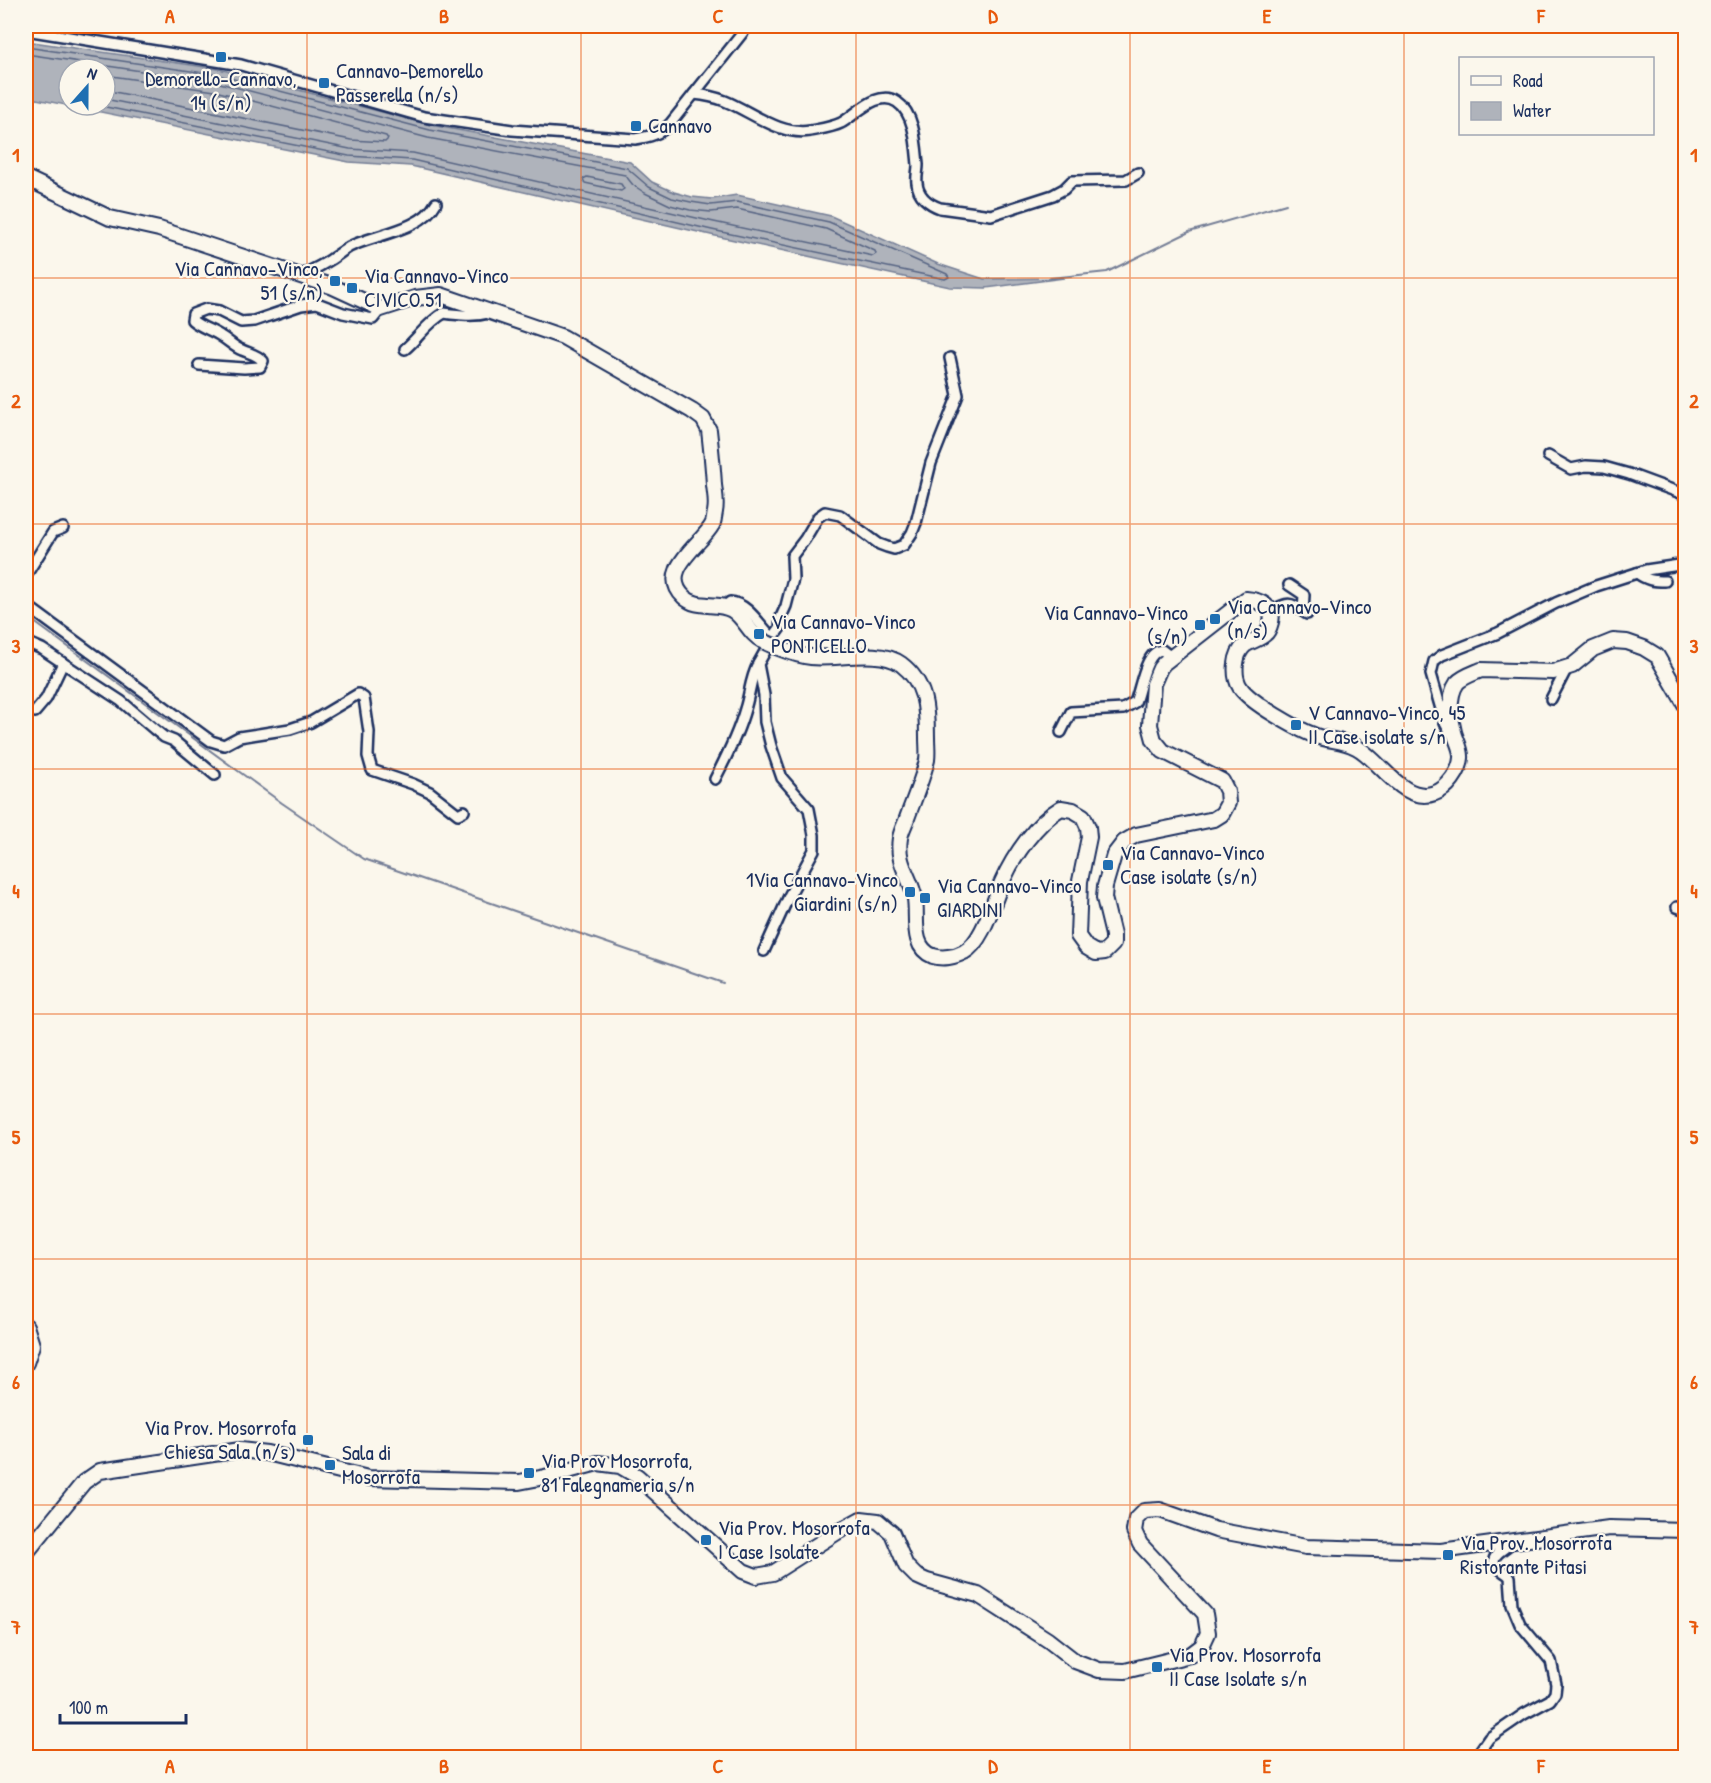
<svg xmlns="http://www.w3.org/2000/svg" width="1711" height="1783" font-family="'Patrick Hand',sans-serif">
<rect width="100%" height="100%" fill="#fbf7ec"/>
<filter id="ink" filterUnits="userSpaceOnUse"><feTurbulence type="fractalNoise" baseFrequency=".0167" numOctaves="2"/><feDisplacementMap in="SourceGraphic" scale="12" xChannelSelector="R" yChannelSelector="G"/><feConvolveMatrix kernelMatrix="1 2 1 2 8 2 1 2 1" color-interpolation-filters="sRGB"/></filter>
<g filter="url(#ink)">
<path fill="#afb3bb" stroke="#747e96" stroke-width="1.5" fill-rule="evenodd" d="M26 41 219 69 431 125 630 162 652 182 674 192 692 197 712 199 737 195 831 216 938 264 984 279 1064 278 986 288 950 287 711 235 411 166 349 162 26 97ZM69 69H105V105H69Z"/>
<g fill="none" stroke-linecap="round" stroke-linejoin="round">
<g stroke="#566483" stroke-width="1.5">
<path d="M26 47 218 75 430 130 627 168 649 187 672 198 691 202 711 205 737 202 829 222 947 274 949 277 945 279 712 230 412 160 349 156 96 105"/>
<path d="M26 54 216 82 428 138 625 175 633 185 645 193 670 205 690 210 711 212 737 209 826 229 875 251 876 254 873 256 714 222 413 153 350 149 105 99"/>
<path d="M105 75 215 91 386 136 388 139 385 142 351 140 105 90"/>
<path d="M587 177 621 184 624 189 621 191 585 183 583 179Z"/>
</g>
<g stroke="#747e96" stroke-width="2">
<path d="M1051 278 1107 272 1189 232 1286 204"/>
<path d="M26 616 282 803 364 859 723 983"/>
</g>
<defs>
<g id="street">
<path d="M26 30 241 65 424 117 512 130 635 139C649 137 660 134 670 124L748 26"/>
<path d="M694 94C705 95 715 97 725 101 752 112 780 136 810 131 820 129 833 127 841 123 857 114 878 89 897 102 915 114 916 145 918 165 918 171 916 177 917 183 918 196 929 204 940 208L991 215 1053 195 1064 189 1072 181 1126 180 1138 173"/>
<path d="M300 276C310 271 321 266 330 260 336 256 343 251 349 247 375 234 421 231 436 203"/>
<path d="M405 349C419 337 428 322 444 313 459 315 474 317 489 313"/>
<path d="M199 365 244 368 260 367 263 361C256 354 251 354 242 350 234 347 229 341 222 337 213 330 201 328 192 320L193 314 206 309 219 311 241 322 254 321 301 305 317 303 343 313 373 319 381 309"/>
<path d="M1548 456 1571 469 1586 466 1604 467 1629 474 1686 495"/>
<path d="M1637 573C1646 580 1653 581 1665 581"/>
<path d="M26 575 53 532 63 528"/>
<path d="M1289 585 1304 595 1303 611"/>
<path d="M26 605 211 741 224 745 239 737 290 729 311 722 358 694 364 698 369 732 368 756 372 770 413 784 430 792 458 814 464 811"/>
<path d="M725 606 730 602C747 603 759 624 770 635L772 639 758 664 764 695 765 722 771 746 782 778 809 809 814 835V850L789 896 764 951"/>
<path d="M1271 611C1291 601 1289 602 1307 614"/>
<path d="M772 639 780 628 781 617 786 606 793 579 792 556 805 539 818 517 825 512 840 515 879 544 887 547 894 549 904 545 912 533 916 523 931 463 958 395 950 358"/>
<path d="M26 642 42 649 63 663 46 699 35 712"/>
<path d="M63 663 121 701 154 729 164 737 174 741 215 775"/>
<path d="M1551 699 1567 668"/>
<path d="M1061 732 1071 712 1123 709 1135 702C1141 688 1145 651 1162 650L1171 657"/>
<path d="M1450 732 1445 723 1431 674 1434 661 1442 655 1498 633 1556 603 1596 586 1646 570 1686 564"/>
<path d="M715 779C727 756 738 734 745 709 750 694 750 679 758 664"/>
<path d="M1677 907 1686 910"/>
<path d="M1475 1758 1489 1738 1524 1714 1550 1700 1555 1693 1556 1684 1551 1661 1520 1624 1512 1605 1510 1577C1506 1572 1497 1569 1495 1564 1490 1554 1507 1549 1511 1542"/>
</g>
<g id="secondary">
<path d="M26 178 110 218 159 229 331 286 381 309 415 298 441 295 563 337 692 411 703 419 709 430C711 448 713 466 714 485 715 493 717 503 715 512 714 516 714 522 712 525 701 545 657 571 684 597 698 610 717 601 732 610 745 618 749 634 763 641"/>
<path d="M776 647C786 651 800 656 811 657 836 660 879 648 901 664 926 683 927 709 927 737 927 745 928 753 927 760 922 781 913 801 906 821 904 826 901 832 900 838 896 865 911 876 915 899 918 918 910 947 933 956 942 959 955 957 964 952 983 942 993 902 1002 882 1014 855 1036 823 1061 808L1073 810 1083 816 1088 827 1089 837 1080 881 1078 936 1086 947 1096 953 1105 952 1113 944V935L1104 898 1105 886 1114 855 1124 842 1136 835 1214 819 1222 814 1228 803 1227 791 1222 781 1163 751 1154 740 1150 725 1153 684 1160 668 1164 663 1246 599C1259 600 1275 606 1271 622 1270 626 1268 632 1265 634 1260 639 1251 641 1245 645 1234 654 1233 676 1240 687 1249 702 1299 730 1316 736 1330 741 1343 740 1356 747 1380 759 1403 805 1435 793 1447 789 1460 772 1461 758 1462 750 1456 740 1454 732 1450 718 1448 696 1457 683 1462 677 1474 673 1481 670L1553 672 1572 666 1593 649 1613 641 1627 642 1644 648 1657 656 1686 706"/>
<path d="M26 1326 32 1345 26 1363"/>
<path d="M26 1553 84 1482 100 1471 240 1450 267 1453 368 1478 519 1482 545 1477 598 1463 620 1466 637 1476 743 1571 756 1576 773 1573 839 1531 861 1519 878 1521 892 1533 906 1566 916 1576 927 1581 978 1595 1048 1640 1075 1661 1099 1670 1125 1671 1190 1655 1202 1646 1208 1633 1205 1614 1140 1544 1134 1531 1136 1519 1144 1511 1160 1510 1216 1530 1306 1547 1441 1551 1609 1528 1686 1530"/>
</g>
</defs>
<use href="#street" stroke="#1b2f5e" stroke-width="14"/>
<use href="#secondary" stroke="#1b2f5e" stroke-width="18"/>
<use href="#street" stroke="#fbf7ec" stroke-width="9"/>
<use href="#secondary" stroke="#fbf7ec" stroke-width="14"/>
<defs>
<path id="secondary-bridge" d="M763 641 776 647"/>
</defs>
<use href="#secondary-bridge" stroke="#1b2f5e" stroke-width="18" stroke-linecap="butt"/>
<use href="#secondary-bridge" stroke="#fbf7ec" stroke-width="14"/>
</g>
</g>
<path fill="none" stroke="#e8590c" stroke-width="1.5" stroke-opacity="0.55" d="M307 26V1758M581 26V1758M856 26V1758M1130 26V1758M1404 26V1758M26 278H1686M26 524H1686M26 769H1686M26 1014H1686M26 1259H1686M26 1505H1686"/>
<g fill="#1f6fb2" stroke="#fbf7ec" stroke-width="2">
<rect x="215" y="51" width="12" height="12" rx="3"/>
<rect x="318" y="77" width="12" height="12" rx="3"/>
<rect x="630" y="120" width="12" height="12" rx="3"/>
<rect x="329" y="275" width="12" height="12" rx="3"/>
<rect x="346" y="282" width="12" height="12" rx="3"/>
<rect x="1209" y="613" width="12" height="12" rx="3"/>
<rect x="1194" y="619" width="12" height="12" rx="3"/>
<rect x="753" y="628" width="12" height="12" rx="3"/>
<rect x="1290" y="719" width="12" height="12" rx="3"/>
<rect x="1102" y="859" width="12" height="12" rx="3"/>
<rect x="904" y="886" width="12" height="12" rx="3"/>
<rect x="919" y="892" width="12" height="12" rx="3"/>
<rect x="302" y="1434" width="12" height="12" rx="3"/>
<rect x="324" y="1459" width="12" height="12" rx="3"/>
<rect x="523" y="1467" width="12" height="12" rx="3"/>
<rect x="700" y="1534" width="12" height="12" rx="3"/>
<rect x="1442" y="1549" width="12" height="12" rx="3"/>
<rect x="1151" y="1661" width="12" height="12" rx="3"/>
</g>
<g text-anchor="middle" stroke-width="4.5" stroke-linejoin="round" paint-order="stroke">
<g font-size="21" fill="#1b2f5e" stroke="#fbf7ec" text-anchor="start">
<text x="336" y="78">Cannavo-Demorello<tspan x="336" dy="24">Passerella (n/s)</tspan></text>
<text x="221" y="86" text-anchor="middle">Demorello-Cannavo,<tspan x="221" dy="24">14 (s/n)</tspan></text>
<text x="648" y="133">Cannavo</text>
<text x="323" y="276" text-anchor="end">Via Cannavo-Vinco,<tspan x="323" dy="24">51 (s/n)</tspan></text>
<text x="364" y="283">Via Cannavo-Vinco<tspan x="364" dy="24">CIVICO 51</tspan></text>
<text x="1227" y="614">Via Cannavo-Vinco<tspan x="1227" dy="24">(n/s)</tspan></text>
<text x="1188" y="620" text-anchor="end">Via Cannavo-Vinco<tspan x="1188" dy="24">(s/n)</tspan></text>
<text x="771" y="629">Via Cannavo-Vinco<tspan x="771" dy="24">PONTICELLO</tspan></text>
<text x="1308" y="720">V Cannavo-Vinco, 45<tspan x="1308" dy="24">II Case isolate s/n</tspan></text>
<text x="1120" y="860">Via Cannavo-Vinco<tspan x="1120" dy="24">Case isolate (s/n)</tspan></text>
<text x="898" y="887" text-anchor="end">1Via Cannavo-Vinco<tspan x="898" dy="24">Giardini (s/n)</tspan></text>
<text x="937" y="893">Via Cannavo-Vinco<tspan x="937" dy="24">GIARDINI</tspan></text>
<text x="296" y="1435" text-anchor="end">Via Prov. Mosorrofa<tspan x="296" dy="24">Chiesa Sala (n/s)</tspan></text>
<text x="342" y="1460">Sala di<tspan x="342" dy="24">Mosorrofa</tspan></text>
<text x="541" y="1468">Via Prov Mosorrofa,<tspan x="541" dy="24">81 Falegnameria s/n</tspan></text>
<text x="718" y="1535">Via Prov. Mosorrofa<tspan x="718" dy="24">I Case Isolate</tspan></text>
<text x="1460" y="1550">Via Prov. Mosorrofa<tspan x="1460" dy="24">Ristorante Pitasi</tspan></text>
<text x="1169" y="1662">Via Prov. Mosorrofa<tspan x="1169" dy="24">II Case Isolate s/n</tspan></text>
</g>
</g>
<rect width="1711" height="1783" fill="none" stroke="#fbf7ec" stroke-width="66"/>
<rect x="1459" y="57" width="195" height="78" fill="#fbf7ec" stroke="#a1a7b3" stroke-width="1.5"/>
<rect x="1471" y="76" width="30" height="9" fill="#fbf7ec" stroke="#a1a7b3" stroke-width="1.5"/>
<text x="1513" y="87" font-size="18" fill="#1b2f5e">Road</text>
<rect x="1471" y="102" width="30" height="18" fill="#afb3bb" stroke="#a1a7b3" stroke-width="1.5"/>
<text x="1513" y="117" font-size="18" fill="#1b2f5e">Water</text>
<g transform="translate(87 87) rotate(21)"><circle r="28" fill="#fbf7ec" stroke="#a1a7b3" stroke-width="1.5"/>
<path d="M0-4.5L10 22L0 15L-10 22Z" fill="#1f6fb2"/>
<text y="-9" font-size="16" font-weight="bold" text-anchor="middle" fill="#1b2f5e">N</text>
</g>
<path d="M60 1714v9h126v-9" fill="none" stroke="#1b2f5e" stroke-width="3"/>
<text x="69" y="1714" font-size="18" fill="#1b2f5e" stroke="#fbf7ec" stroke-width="4.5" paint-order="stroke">100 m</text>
<rect x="33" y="33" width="1645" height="1717" fill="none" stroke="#e8590c" stroke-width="2"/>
<g font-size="20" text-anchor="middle" font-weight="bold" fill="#e8590c">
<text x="170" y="23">A</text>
<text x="444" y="23">B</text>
<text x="718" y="23">C</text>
<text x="993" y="23">D</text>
<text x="1267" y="23">E</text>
<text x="1541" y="23">F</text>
<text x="16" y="162">1</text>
<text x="1694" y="162">1</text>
<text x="16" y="408">2</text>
<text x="1694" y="408">2</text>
<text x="16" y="653">3</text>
<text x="1694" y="653">3</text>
<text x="16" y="898">4</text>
<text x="1694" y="898">4</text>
<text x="16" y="1144">5</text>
<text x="1694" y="1144">5</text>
<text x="16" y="1389">6</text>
<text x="1694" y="1389">6</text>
<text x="16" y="1634">7</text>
<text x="1694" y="1634">7</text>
<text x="170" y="1773">A</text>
<text x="444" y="1773">B</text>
<text x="718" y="1773">C</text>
<text x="993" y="1773">D</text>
<text x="1267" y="1773">E</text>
<text x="1541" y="1773">F</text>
</g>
</svg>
